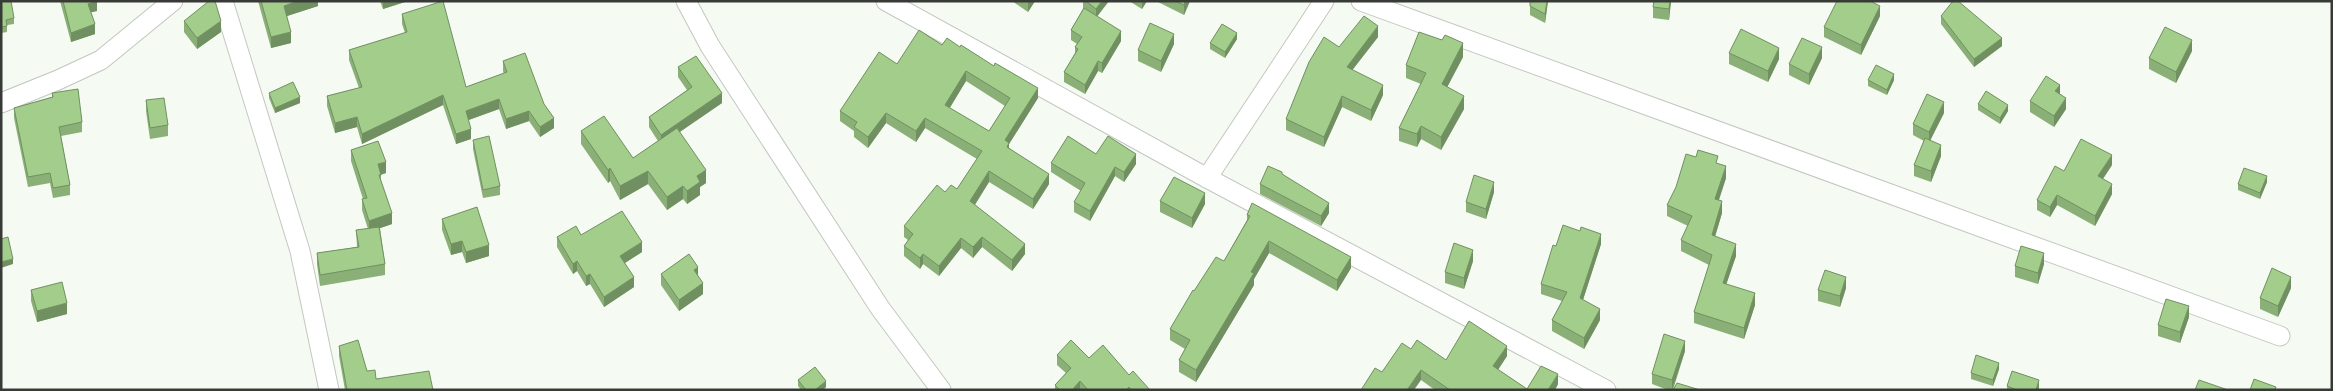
<svg xmlns="http://www.w3.org/2000/svg" width="2333" height="391" font-family="'Fira Sans Condensed',sans-serif">
<rect width="100%" height="100%" fill="#f5faf3"/>
<g fill="none" stroke-linecap="round" stroke-linejoin="round">
<defs>
<g id="street">
<path d="M223 1 300 251 329 390"/>
<path d="M686 1 710 46 880 308 941 390"/>
<path d="M886 1 1207 178 1606 390"/>
<path d="M1361 1 2280 336"/>
<path d="M1 103 58 80 101 60 173 1"/>
<path d="M1207 178 1324 1"/>
</g>
</defs>
<use href="#street" stroke="#c2c7c0" stroke-width="21"/>
<use href="#street" stroke="#fff" stroke-width="19"/>
</g>
<g fill="#8bb077" fill-rule="evenodd">
<path d="M1 1 14 18V24L7 25V32L1 33Z"/>
<path d="M60 1H97V11L91 12 95 34 71 42Z"/>
<path d="M258 1H318V6L287 16 291 43 271 48Z"/>
<path d="M380 1H408L383 9Z"/>
<path d="M1012 1H1035L1028 12Z"/>
<path d="M1083 1H1109L1097 16 1121 41 1102 73 1098 71 1085 94 1064 82V72L1075 53V47L1077 44 1071 40V30L1083 9Z"/>
<path d="M1129 1H1147L1142 9Z"/>
<path d="M1156 1H1190L1184 15Z"/>
<path d="M1530 1H1548L1545 23 1530 15Z"/>
<path d="M1671 1 1669 20 1653 18V7Z"/>
<path d="M402 14 466 87 504 74 503 71V61L554 128 540 137 529 121 506 129 499 109 468 120 471 139 456 144 443 105 362 144 357 127 335 133 327 106V96L359 88 349 60V50L405 33 402 24Z"/>
<path d="M1880 16 1861 55 1824 37V27Z"/>
<path d="M1941 16 2002 46 1974 67 1941 24Z"/>
<path d="M184 21 221 32 197 49 184 32Z"/>
<path d="M1378 37 1352 70 1383 95 1371 121 1342 107 1324 147 1286 130V119L1339 47Z"/>
<path d="M1237 39 1225 58 1210 49V43Z"/>
<path d="M1174 44 1161 72 1138 61V50Z"/>
<path d="M942 45 1038 98 1009 144V148L1049 184 1033 209 989 182 975 205 1025 254 1012 271 982 247 973 258 961 248 939 276 923 264 920 269 904 256V246L908 240 904 237V226L945 192 957 189 977 159 925 128 916 142 886 123 868 148 854 137V131L840 121V111L897 64ZM966 81 1005 106 989 131 949 108Z"/>
<path d="M2192 51 2176 83 2149 69V58Z"/>
<path d="M1729 53 1779 59 1768 82 1729 64Z"/>
<path d="M1463 57 1447 87 1464 109 1441 150 1421 139 1417 147 1399 141V128L1421 84 1406 78V65Z"/>
<path d="M1822 58 1809 85 1789 75V64Z"/>
<path d="M678 67 722 103 679 132 706 183 700 187V195L687 204 683 199 667 210 648 184 620 200 610 181 608 183 581 144V131L633 158 658 141 649 127V117L687 90 678 77Z"/>
<path d="M1868 80H1894L1887 95 1868 86Z"/>
<path d="M52 93 82 122V132L61 136 70 185V195L53 198 50 183 28 187 14 118V108L52 97Z"/>
<path d="M269 93 300 103 275 113 269 98Z"/>
<path d="M146 100 168 125V136L150 139 146 111Z"/>
<path d="M2030 101 2066 109 2054 127 2030 112Z"/>
<path d="M1978 104 2008 111 2000 124 1978 110Z"/>
<path d="M1944 113 1930 140 1941 156 1931 182 1914 176V165L1924 141 1913 135V124Z"/>
<path d="M473 140 500 186V195L483 198 473 149Z"/>
<path d="M351 150 386 173 381 175V181L392 224 380 228 385 264V275L320 286 317 264V253L357 247 356 230 368 229 362 210V199H363L351 161Z"/>
<path d="M1096 154 1136 164 1124 182 1115 176 1090 221 1074 212V202L1081 191 1051 172V163Z"/>
<path d="M1718 164 1726 178 1719 200 1722 213 1715 236 1736 256 1726 284 1755 305 1744 339 1694 323V312L1709 265 1681 251V240L1688 226 1667 216V205Z"/>
<path d="M2112 165 2103 179 2112 194 2095 226 2057 205 2050 217 2037 210V200L2064 171Z"/>
<path d="M1282 174 1329 213 1321 226 1260 194V184Z"/>
<path d="M2267 182 2260 199 2238 190V184Z"/>
<path d="M1494 192 1486 219 1466 212V202Z"/>
<path d="M1160 201 1205 204 1192 228 1160 212Z"/>
<path d="M1247 215 1351 268 1337 291 1269 253 1254 279V285L1196 382 1179 372V360L1185 349 1170 340V329L1194 291 1224 261 1247 220Z"/>
<path d="M442 219 489 256 466 263 462 252 451 255 442 230Z"/>
<path d="M581 235 642 252 625 263 634 287 604 307 590 284 586 286 577 271 573 274 557 247V237Z"/>
<path d="M1601 244 1583 300 1600 320 1584 349 1552 331V320L1562 301 1541 294V284Z"/>
<path d="M1473 261 1464 289 1445 283V272Z"/>
<path d="M2044 264 2038 284 2015 277V266Z"/>
<path d="M661 274 703 294 679 311 661 285Z"/>
<path d="M1846 288 1840 307 1818 301V290Z"/>
<path d="M2291 288 2278 317 2260 309V298Z"/>
<path d="M31 290 67 314 37 322 31 301Z"/>
<path d="M2189 317 2180 343 2158 336V325Z"/>
<path d="M339 346 367 371 376 379 433 390H345L339 356Z"/>
<path d="M1411 349 1446 360 1507 356 1498 370 1527 389 1558 384 1555 390H1435L1421 380 1382 372Z"/>
<path d="M1685 351 1673 390H1668L1652 384V374Z"/>
<path d="M1057 355 1089 358 1129 375 1150 390H1055V385L1066 373 1057 365Z"/>
<path d="M1999 369 1993 386 1971 379V373Z"/>
<path d="M798 380 826 387 823 390H801L798 386Z"/>
<path d="M2007 386 2039 390H2007Z"/>
</g>
<g fill="#719061">
<path d="M97 1V11L88 13V4Z"/>
<path d="M298 1H318V6L284 17V6Z"/>
<path d="M383 1H408L383 9Z"/>
<path d="M1028 1H1035L1028 12Z"/>
<path d="M1102 1H1109L1096 18V9Z"/>
<path d="M1142 1H1147L1142 9Z"/>
<path d="M1185 1H1190L1184 15V5Z"/>
<path d="M1547 1H1548L1545 23V14Z"/>
<path d="M1670 1H1671L1669 20V9Z"/>
<path d="M1880 6V16L1861 55V45Z"/>
<path d="M221 21V32L197 49V38Z"/>
<path d="M95 24V34L71 42V33Z"/>
<path d="M1378 26V37L1347 77V67Z"/>
<path d="M1121 31V41L1102 73V63Z"/>
<path d="M291 32V43L271 48V37Z"/>
<path d="M1237 33V39L1225 58V52Z"/>
<path d="M1174 34V44L1161 72V61Z"/>
<path d="M2002 38V46L1974 67V59Z"/>
<path d="M2192 40V51L2176 83V72Z"/>
<path d="M1463 43V57L1442 97V84Z"/>
<path d="M1822 47V58L1809 85V74Z"/>
<path d="M1779 48V59L1768 82V71Z"/>
<path d="M1098 61V71L1085 94V85Z"/>
<path d="M966 71V81L945 116V105Z"/>
<path d="M1894 74V80L1887 95V90Z"/>
<path d="M1383 85V95L1371 121V110Z"/>
<path d="M2060 85V96L2055 91Z"/>
<path d="M1038 88V98L1009 144V153L1005 140Z"/>
<path d="M722 93V103L661 145V135Z"/>
<path d="M443 95V105L362 144V134Z"/>
<path d="M1342 96V107L1324 147V137Z"/>
<path d="M1464 96V109L1441 150V137Z"/>
<path d="M300 97V103L275 113V108Z"/>
<path d="M2066 98V109L2054 127V116Z"/>
<path d="M499 99V109L466 121V111Z"/>
<path d="M1944 102V113L1929 143V132Z"/>
<path d="M2008 105V111L2000 124V118Z"/>
<path d="M529 111V121L506 129V119Z"/>
<path d="M886 113V123L868 148V137Z"/>
<path d="M357 117V127L335 133V123Z"/>
<path d="M554 118V128L540 137V127Z"/>
<path d="M925 118V128L916 142V131Z"/>
<path d="M1421 126V139L1417 147V134Z"/>
<path d="M471 129V139L456 144V134Z"/>
<path d="M1941 145V156L1931 182V171Z"/>
<path d="M1136 154V164L1124 182V172Z"/>
<path d="M2112 155V165L2098 186V176Z"/>
<path d="M386 162V173L378 175V164Z"/>
<path d="M1726 166V178L1715 211V199Z"/>
<path d="M1115 167V176L1090 221V211Z"/>
<path d="M610 168V181L608 183V170Z"/>
<path d="M706 170V183L700 187V195L687 204V191L697 176Z"/>
<path d="M648 171V184L620 200V186Z"/>
<path d="M989 171V182L970 212V201Z"/>
<path d="M1049 174V184L1033 209V199Z"/>
<path d="M2267 176V182L2260 199V193Z"/>
<path d="M1494 182V192L1486 219V209Z"/>
<path d="M2112 184V194L2095 226V216Z"/>
<path d="M683 186V199L667 210V197Z"/>
<path d="M1205 193V204L1192 228V218Z"/>
<path d="M2057 195V205L2050 217V207Z"/>
<path d="M1722 201V213L1712 247V235Z"/>
<path d="M1329 203V213L1321 226V216Z"/>
<path d="M392 213V224L369 232V221Z"/>
<path d="M1601 234V244L1580 309V298Z"/>
<path d="M982 237V247L973 258V247Z"/>
<path d="M961 238V248L939 276V266Z"/>
<path d="M462 241V252L451 255V244Z"/>
<path d="M1269 241V253L1254 279V285L1196 382V370Z"/>
<path d="M642 242V252L620 266V256Z"/>
<path d="M1025 244V254L1012 271V260Z"/>
<path d="M1736 244V256L1723 294V283Z"/>
<path d="M489 245V256L466 263V252Z"/>
<path d="M1473 250V261L1464 289V278Z"/>
<path d="M2044 253V264L2038 284V273Z"/>
<path d="M923 254V264L920 269V258Z"/>
<path d="M1351 257V268L1337 291V280Z"/>
<path d="M13 259V264L1 268V262Z"/>
<path d="M577 261V271L573 274V264Z"/>
<path d="M698 267V278L694 270Z"/>
<path d="M590 274V284L586 286V276Z"/>
<path d="M634 277V287L604 307V297Z"/>
<path d="M1846 277V288L1840 307V296Z"/>
<path d="M2291 277V288L2278 317V306Z"/>
<path d="M703 283V294L679 311V300Z"/>
<path d="M1755 293V305L1744 339V328Z"/>
<path d="M67 303V314L37 322V311Z"/>
<path d="M2189 306V317L2180 343V332Z"/>
<path d="M1600 309V320L1584 349V338Z"/>
<path d="M1685 341V351L1672 390V380Z"/>
<path d="M1507 346V356L1493 377V366Z"/>
<path d="M1999 363V369L1993 386V380Z"/>
<path d="M1421 370V380L1414 390H1407Z"/>
<path d="M1558 374V384L1555 390H1548Z"/>
<path d="M2039 380V390H2036Z"/>
<path d="M826 381V387L823 390H815Z"/>
<path d="M1080 381V390H1072Z"/>
</g>
<g fill="#a2cd8a" stroke="#719061" fill-rule="evenodd">
<path d="M1 1H11L14 18 6 20 7 26 1 27Z"/>
<path d="M63 1H97L88 4 95 24 71 33Z"/>
<path d="M209 1H215L221 21 197 38 184 21Z"/>
<path d="M261 1H298L284 6 291 32 271 37Z"/>
<path d="M443 1 466 87 507 72 503 61 525 53 544 104 554 118 540 127 529 111 506 119 499 99 466 111 471 129 456 134 443 95 362 134 357 117 335 123 327 96 362 87 349 50 407 32 402 14Z"/>
<path d="M1086 1H1102L1096 9Z"/>
<path d="M1175 1H1185L1184 5Z"/>
<path d="M1530 1H1547L1545 14 1530 6Z"/>
<path d="M1654 1H1670L1669 9 1653 7Z"/>
<path d="M1837 1H1870L1880 6 1861 45 1824 27Z"/>
<path d="M1953 1H1958L2002 38 1974 59 1941 16Z"/>
<path d="M1084 8 1121 31 1102 63 1098 61 1085 85 1064 72 1078 49 1075 47 1082 37 1071 30Z"/>
<path d="M1364 16 1378 26 1347 67 1383 85 1371 110 1342 96 1324 137 1286 119 1309 62 1324 37 1339 47Z"/>
<path d="M1150 23 1174 34 1161 61 1138 50Z"/>
<path d="M1222 24 1237 33 1225 52 1210 43Z"/>
<path d="M2165 27 2192 40 2176 72 2149 58Z"/>
<path d="M1741 29 1779 48 1768 71 1729 53Z"/>
<path d="M919 30 942 45 947 38 960 47 961 45 994 66 995 63 1038 88 1005 140 1009 143 1007 147 1049 174 1033 199 989 171 970 201 1025 244 1012 260 982 237 973 247 961 238 939 266 923 254 920 258 904 246 913 234 904 226 937 185 945 192 951 185 957 189 982 151 925 118 916 131 886 113 868 137 854 127 857 122 840 111 879 52 897 64ZM966 71 1010 98 989 131 945 105Z"/>
<path d="M1419 32 1442 40 1445 35 1463 43 1442 84 1464 96 1441 137 1421 126 1417 134 1399 128 1426 73 1406 65Z"/>
<path d="M1802 38 1822 47 1809 74 1789 64Z"/>
<path d="M696 56 722 93 661 135 649 117 692 87 678 67Z"/>
<path d="M1876 65 1894 74 1887 90 1868 80Z"/>
<path d="M2046 76 2060 85 2055 91 2066 98 2054 116 2030 101Z"/>
<path d="M293 82 300 97 275 108 269 93Z"/>
<path d="M78 89 82 122 59 127 70 185 53 188 50 173 28 177 14 108 53 97 52 93Z"/>
<path d="M1986 91 2008 105 2000 118 1978 104Z"/>
<path d="M1927 94 1944 102 1929 132 1913 124Z"/>
<path d="M164 98 168 125 150 128 146 100Z"/>
<path d="M604 116 633 158 677 128 706 170 697 176 700 182 687 191 683 186 667 197 648 171 620 186 610 168 608 170 581 131Z"/>
<path d="M489 136 500 186 483 190 473 140Z"/>
<path d="M1068 136 1096 154 1108 136 1136 154 1124 172 1115 167 1090 211 1074 202 1085 183 1051 163Z"/>
<path d="M1925 138 1941 145 1931 171 1914 165Z"/>
<path d="M2081 139 2112 155 2098 176 2112 184 2095 216 2057 195 2050 207 2037 200 2055 166 2064 171Z"/>
<path d="M378 141 386 162 378 164 381 175H379L392 213 369 221 362 199 367 198 351 150Z"/>
<path d="M1698 150 1718 156 1716 163 1726 166 1715 199 1722 201 1712 235 1736 244 1723 283 1755 293 1744 328 1694 312 1712 255 1681 240 1692 216 1667 205 1676 187 1686 154 1696 157Z"/>
<path d="M1268 166 1282 172V174L1329 203 1321 216 1260 184Z"/>
<path d="M2244 168 2267 176 2260 193 2238 184Z"/>
<path d="M1474 175 1494 182 1486 209 1466 202Z"/>
<path d="M1174 177 1205 193 1192 218 1160 201Z"/>
<path d="M1252 203 1351 257 1337 280 1269 241 1251 272 1254 273 1196 370 1179 360 1190 340 1170 329 1193 290 1194 291 1216 257 1224 261 1250 216 1247 215Z"/>
<path d="M477 207 489 245 466 252 462 241 451 244 442 219Z"/>
<path d="M622 211 642 242 620 256 634 277 604 297 590 274 586 276 577 261 573 264 557 237 576 226 581 235Z"/>
<path d="M1563 225 1580 231 1581 227 1601 234 1580 298 1600 309 1584 338 1552 320 1567 292 1541 284 1553 245 1556 246Z"/>
<path d="M379 227 385 264 320 275 317 253 359 247 356 230Z"/>
<path d="M8 237 13 259 1 262V239Z"/>
<path d="M1454 243 1473 250 1464 278 1445 272Z"/>
<path d="M2021 246 2044 253 2038 273 2015 266Z"/>
<path d="M689 254 698 267 694 270 703 283 679 300 661 274Z"/>
<path d="M2272 268 2291 277 2278 306 2260 298Z"/>
<path d="M1825 270 1846 277 1840 296 1818 290Z"/>
<path d="M62 282 67 303 37 311 31 290Z"/>
<path d="M2166 299 2189 306 2180 332 2158 325Z"/>
<path d="M1469 321 1507 346 1493 366 1527 389 1541 366 1558 374 1548 390H1450L1421 370 1407 390H1361L1375 368 1382 372 1402 343 1411 349 1417 340 1446 360Z"/>
<path d="M1664 334 1685 341 1672 380 1652 374Z"/>
<path d="M358 340 367 371 375 370 376 379 429 371 433 390H347L339 346Z"/>
<path d="M1071 340 1089 358 1103 345 1129 375 1133 371 1150 390H1131L1129 387 1126 390H1088L1080 381 1072 390H1060L1055 385 1071 368 1057 355Z"/>
<path d="M1976 355 1999 363 1993 380 1971 373Z"/>
<path d="M815 367 826 381 815 390H806L798 380Z"/>
<path d="M2012 371 2039 380 2036 390H2017L2007 386Z"/>
<path d="M2254 379 2276 387 2275 390H2250Z"/>
<path d="M2199 380 2228 390H2195Z"/>
<path d="M1677 383 1700 390H1673Z"/>
</g>
<rect width="2333" height="391" fill="none" stroke="#383a37" stroke-width="5"/>
</svg>
